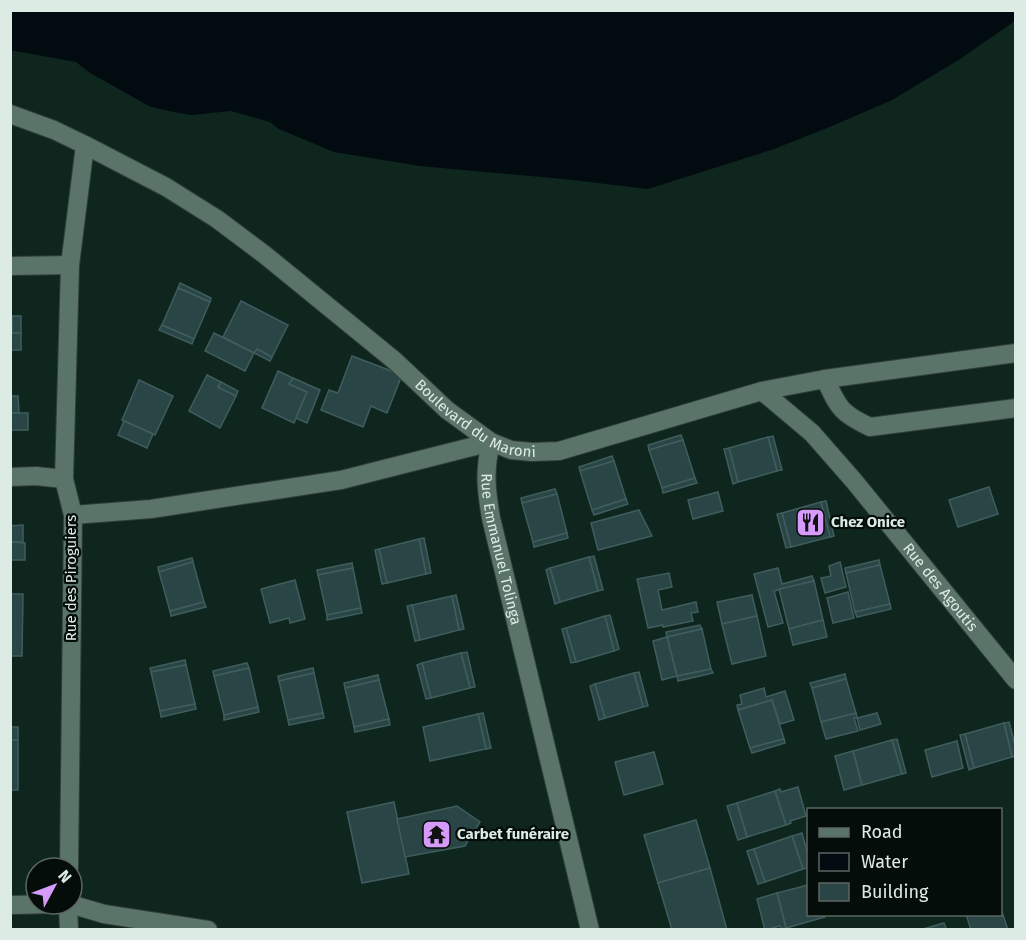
<svg xmlns="http://www.w3.org/2000/svg" width="1026" height="940" font-family="'Fira Sans',sans-serif">
<rect width="100%" height="100%" fill="#0f261e"/>
<path fill="#020b10" d="M1015 10V21L960 59 892 100 832 126 774 149 648 189 564 179 420 166 334 152 279 129 270 122 231 111 191 115 174 112 151 107 90 73 76 62 10 50 11 10Z"/>
<g fill="#294546" stroke="#405d5d" stroke-width="1.5">
<path d="M180 283 211 298 210 302 178 288Z"/>
<path d="M178 288 210 302 194 339 162 325Z"/>
<path d="M241 301 288 325 272 357 257 349 254 353 223 337Z"/>
<path d="M10 316H12V333H21V350H10Z"/>
<rect x="12" y="316" width="9" height="17"/>
<path d="M162 325 194 339 192 344 159 330Z"/>
<path d="M214 333 254 353 245 371 205 351Z"/>
<path d="M257 349 272 357 270 361 254 353Z"/>
<path d="M352 356 402 375 387 413 371 406 363 427 321 410 329 390 338 393Z"/>
<path d="M278 371 293 378 289 384 307 392 294 423 262 408Z"/>
<path d="M207 375 221 382 218 387 236 396 220 428 189 411Z"/>
<path d="M293 378 320 390 307 423 296 418 307 392 289 384Z"/>
<path d="M139 380 173 396 155 435 122 420Z"/>
<path d="M221 382 238 391 236 396 218 387Z"/>
<path d="M10 396H18L19 413H10Z"/>
<rect x="10" y="413" width="18" height="17"/>
<path d="M124 421 153 434 147 448 118 435Z"/>
<path d="M681 435 683 440 649 450 648 445Z"/>
<path d="M773 436 782 470 777 471 768 437Z"/>
<path d="M768 437 777 471 738 482 729 448Z"/>
<path d="M683 440 695 478 662 488 649 450Z"/>
<path d="M729 448 738 482 733 484 724 449Z"/>
<path d="M612 456 614 461 580 471 579 467Z"/>
<path d="M614 461 626 499 592 510 580 471Z"/>
<path d="M695 478 697 483 663 493 662 488Z"/>
<path d="M989 487 998 514 958 527 949 500Z"/>
<path d="M555 489 557 494 522 503 521 498Z"/>
<path d="M718 492 723 511 693 519 688 500Z"/>
<path d="M557 494 567 533 533 542 522 503Z"/>
<path d="M626 499 628 504 594 515 592 510Z"/>
<path d="M826 501 834 536 830 537 821 502Z"/>
<path d="M821 502 830 537 791 547 782 513Z"/>
<path d="M639 510 652 536 598 550 591 523Z"/>
<path d="M782 513 791 547 786 548 777 514Z"/>
<path d="M23 525V542H10V526Z"/>
<path d="M567 533 568 538 534 547 533 542Z"/>
<path d="M424 538 431 573 426 574 419 539Z"/>
<path d="M419 539 426 574 387 583 379 549Z"/>
<path d="M10 542 25 543V560H10Z"/>
<path d="M379 549 387 583 382 584 375 550Z"/>
<path d="M594 556 603 590 598 591 589 557Z"/>
<path d="M589 557 598 591 560 602 550 568Z"/>
<path d="M192 558 193 562 159 572 158 567Z"/>
<path d="M879 560 880 565 846 573 845 568Z"/>
<path d="M193 562 204 602 170 611 159 572Z"/>
<path d="M840 562 846 587 825 593 821 578 831 576 829 566Z"/>
<path d="M352 563 353 568 318 575 317 570Z"/>
<path d="M880 565 890 604 855 612 846 573Z"/>
<path d="M353 568 361 608 327 615 318 575Z"/>
<path d="M550 568 560 602 555 604 546 570Z"/>
<path d="M778 568 782 584 812 576 814 581 774 591 783 623 768 627 754 574Z"/>
<path d="M669 573 672 587 658 590 662 610 696 602 698 612 691 613 693 621 663 627V625L648 628 637 579Z"/>
<path d="M295 580 305 619 290 623 289 618 270 623 261 589Z"/>
<path d="M814 581 823 620 789 629 779 589Z"/>
<path d="M848 592 854 618 833 623 827 598Z"/>
<path d="M10 594H23L22 656H10Z"/>
<path d="M456 595 464 629 459 630 452 596Z"/>
<path d="M752 595 757 616 722 624 717 602Z"/>
<path d="M452 596 459 630 420 640 412 605Z"/>
<path d="M204 602 206 607 171 616 170 611Z"/>
<path d="M890 604 891 609 857 617 855 612Z"/>
<path d="M412 605 420 640 415 641 407 606Z"/>
<path d="M361 608 362 613 327 620V615Z"/>
<path d="M610 615 619 649 614 651 605 616Z"/>
<path d="M605 616 614 651 576 662 566 628Z"/>
<path d="M757 616 766 656 732 664 722 624Z"/>
<path d="M823 620 827 637 793 645 789 629Z"/>
<path d="M700 625 702 629 667 637 666 632Z"/>
<path d="M566 628 576 662 571 663 562 629Z"/>
<path d="M702 629 711 669 677 676 667 637Z"/>
<path d="M667 637 677 676 662 680 653 641Z"/>
<path d="M467 652 475 687 470 688 461 653Z"/>
<path d="M461 653 470 688 431 698 422 663Z"/>
<path d="M185 660 186 665 151 672 150 668Z"/>
<path d="M247 663 249 668 214 676 213 671Z"/>
<path d="M422 663 431 698 426 699 417 665Z"/>
<path d="M186 665 195 704 160 711 151 672Z"/>
<path d="M249 668 258 707 224 715 214 676Z"/>
<path d="M313 668 314 673 279 681 278 676Z"/>
<path d="M711 669 713 673 678 681 677 676Z"/>
<path d="M639 672 648 706 643 707 634 673Z"/>
<path d="M314 673 323 713 288 720 279 681Z"/>
<path d="M634 673 643 707 605 718 595 684Z"/>
<path d="M845 674 846 679 812 688 810 683Z"/>
<path d="M378 675 379 680 345 688 344 683Z"/>
<path d="M846 679 856 713 821 722 812 688Z"/>
<path d="M379 680 389 719 354 727 345 688Z"/>
<path d="M595 684 605 718 599 720 590 686Z"/>
<path d="M764 688 766 697 785 691 794 720 780 724 772 700 738 710 737 705 742 704 740 695Z"/>
<path d="M772 700 784 739 750 748 738 710Z"/>
<path d="M195 704 196 709 161 717 160 711Z"/>
<path d="M258 707 259 712 224 720V715Z"/>
<path d="M323 713 324 718 289 725 288 720Z"/>
<path d="M483 713 491 748 486 749 478 714Z"/>
<path d="M856 713 857 718H854L858 731 826 739 821 722Z"/>
<path d="M877 713 881 724 860 730 857 718Z"/>
<path d="M478 714 486 749 430 761 423 727Z"/>
<path d="M389 719 390 725 355 732 354 727Z"/>
<path d="M1009 722 1016 749V756L1012 757 1004 723Z"/>
<path d="M1004 723 1012 757 974 768 965 734Z"/>
<rect x="10" y="727" width="8" height="13"/>
<path d="M965 734 974 768 969 770 960 735Z"/>
<path d="M784 739 785 743 752 753 750 748Z"/>
<path d="M897 739 906 773 902 774 892 740Z"/>
<rect x="10" y="740" width="8" height="50"/>
<path d="M892 740 902 774 862 785 853 751Z"/>
<path d="M957 741 963 768 932 777 925 750Z"/>
<path d="M853 751 862 785 844 790 835 756Z"/>
<path d="M654 752 663 784 624 795 615 762Z"/>
<path d="M798 787 806 816 790 821 791 823 786 825 775 791 780 789 781 792Z"/>
<path d="M775 791 786 825 747 837 737 803Z"/>
<path d="M394 802 409 874 362 883 347 812Z"/>
<path d="M737 803 747 837 738 840 727 806Z"/>
<path d="M457 806 480 822 465 846 405 857 397 819Z"/>
<path d="M696 820 710 868 658 883 644 835Z"/>
<path d="M802 833 808 855V868L803 869 792 836Z"/>
<path d="M792 836 803 869 765 882 754 849Z"/>
<path d="M754 849 765 882 758 884 747 851Z"/>
<path d="M710 868 727 930H672L658 883Z"/>
<path d="M808 885V914H824L825 917 786 928 777 893Z"/>
<path d="M777 893 786 928 781 929 780 926 765 930 757 899Z"/>
<path d="M1000 906 1008 930H971L966 914H1000Z"/>
<path d="M944 923 946 928 940 930H920Z"/>
</g>
<g fill="none" stroke-linecap="round" stroke-linejoin="round">
<defs>
<g id="minor">
<path id="s1" d="M10 114 54 130 85 145 166 187 217 219 265 255 395 361 447 410 491 442 511 450 532 452 559 451 762 391 825 379 1016 353"/>
<path d="M10 266 70 265"/>
<path d="M825 379C839 408 840 413 870 427L1016 408"/>
<path id="s2" d="M762 391 812 433 854 481 1016 680"/>
<path d="M10 477 36 476 64 479"/>
<path id="s3" d="M73 515 151 509 341 480 491 442C484 471 486 489 491 518L590 930"/>
<path d="M69 868 73 515 64 479 70 265 85 145"/>
<path d="M68 904 69 930"/>
<path d="M70 904 104 914 208 930"/>
<path d="M10 905 58 904"/>
</g>
</defs>
<use href="#minor" stroke="#313f39" stroke-width="20"/>
<use href="#minor" stroke="#5a7469" stroke-width="18"/>
</g>
<defs>
<symbol id="restaurant-square" viewBox="-11 -11 22 22"><rect x="-9" y="-9" width="18" height="18" rx="4" fill="#d69bfa" stroke="#040d09"/><path d="M-5-6h1v4h1v-4h1v4h1v-4h1v5L-1.5 .5V6h-2V.5L-5-1ZM5-6V6H3V1.5H1.5Q1.5-4 5-6Z" fill="#111"/></symbol>
<symbol id="temple-square" viewBox="-11 -11 22 22"><rect x="-9" y="-9" width="18" height="18" rx="4" fill="#d69bfa" stroke="#040d09"/><path d="M0-6L5-2H3V0L6.5 2.5H4V6H1.5V3h-3V6H-4V2.5H-6.5L-3 0V-2H-5Z" fill="#111"/></symbol>
</defs>
<g fill-rule="evenodd">
<use href="#restaurant-square" x="794" y="506" width="33" height="33"/>
<use href="#temple-square" x="420" y="818" width="33" height="33"/>
</g>
<g text-anchor="middle" stroke-width="4.5" stroke-linejoin="round" paint-order="stroke">
<g font-size="15" fill="#ddebe5" stroke="#040d09">
<text dy="5" stroke="none"><textPath href="#s1" startOffset="562">Boulevard du Maroni</textPath></text>
<text dy="5" stroke="none"><textPath href="#s3" startOffset="534">Rue Emmanuel Tolinga</textPath></text>
<text transform="translate(71 578) rotate(-90)" y="5">Rue des Piroguiers</text>
<text dy="5" stroke="none"><textPath href="#s2" startOffset="266">Rue des Agoutis</textPath></text>
</g>
<g font-size="15" font-weight="bold" fill="#ddebe5" stroke="#040d09" text-anchor="start">
<text x="831" y="527">Chez Onice</text>
<text x="457" y="839">Carbet funéraire</text>
</g>
</g>
<rect width="1026" height="940" fill="none" stroke="#ddebe5" stroke-width="24"/>
<rect x="807" y="808" width="195" height="108" fill="#040d09" stroke="#5b6661" stroke-width="1.5"/>
<rect x="819" y="828" width="30" height="9" fill="#5a7469" stroke="#5b6661" stroke-width="1.5"/>
<text x="861" y="838" font-size="18" fill="#ddebe5">Road</text>
<rect x="819" y="853" width="30" height="18" fill="#020b10" stroke="#5b6661" stroke-width="1.5"/>
<text x="861" y="868" font-size="18" fill="#ddebe5">Water</text>
<rect x="819" y="883" width="30" height="18" fill="#294546" stroke="#5b6661" stroke-width="1.5"/>
<text x="861" y="898" font-size="18" fill="#ddebe5">Building</text>
<g transform="translate(54 886) rotate(49)"><circle r="28" fill="#040d09" stroke="#5b6661" stroke-width="1.5"/>
<path d="M0-4.5L10 22L0 15L-10 22Z" fill="#d69bfa"/>
<text y="-9" font-size="16" font-weight="bold" text-anchor="middle" fill="#ddebe5">N</text>
</g>
</svg>
